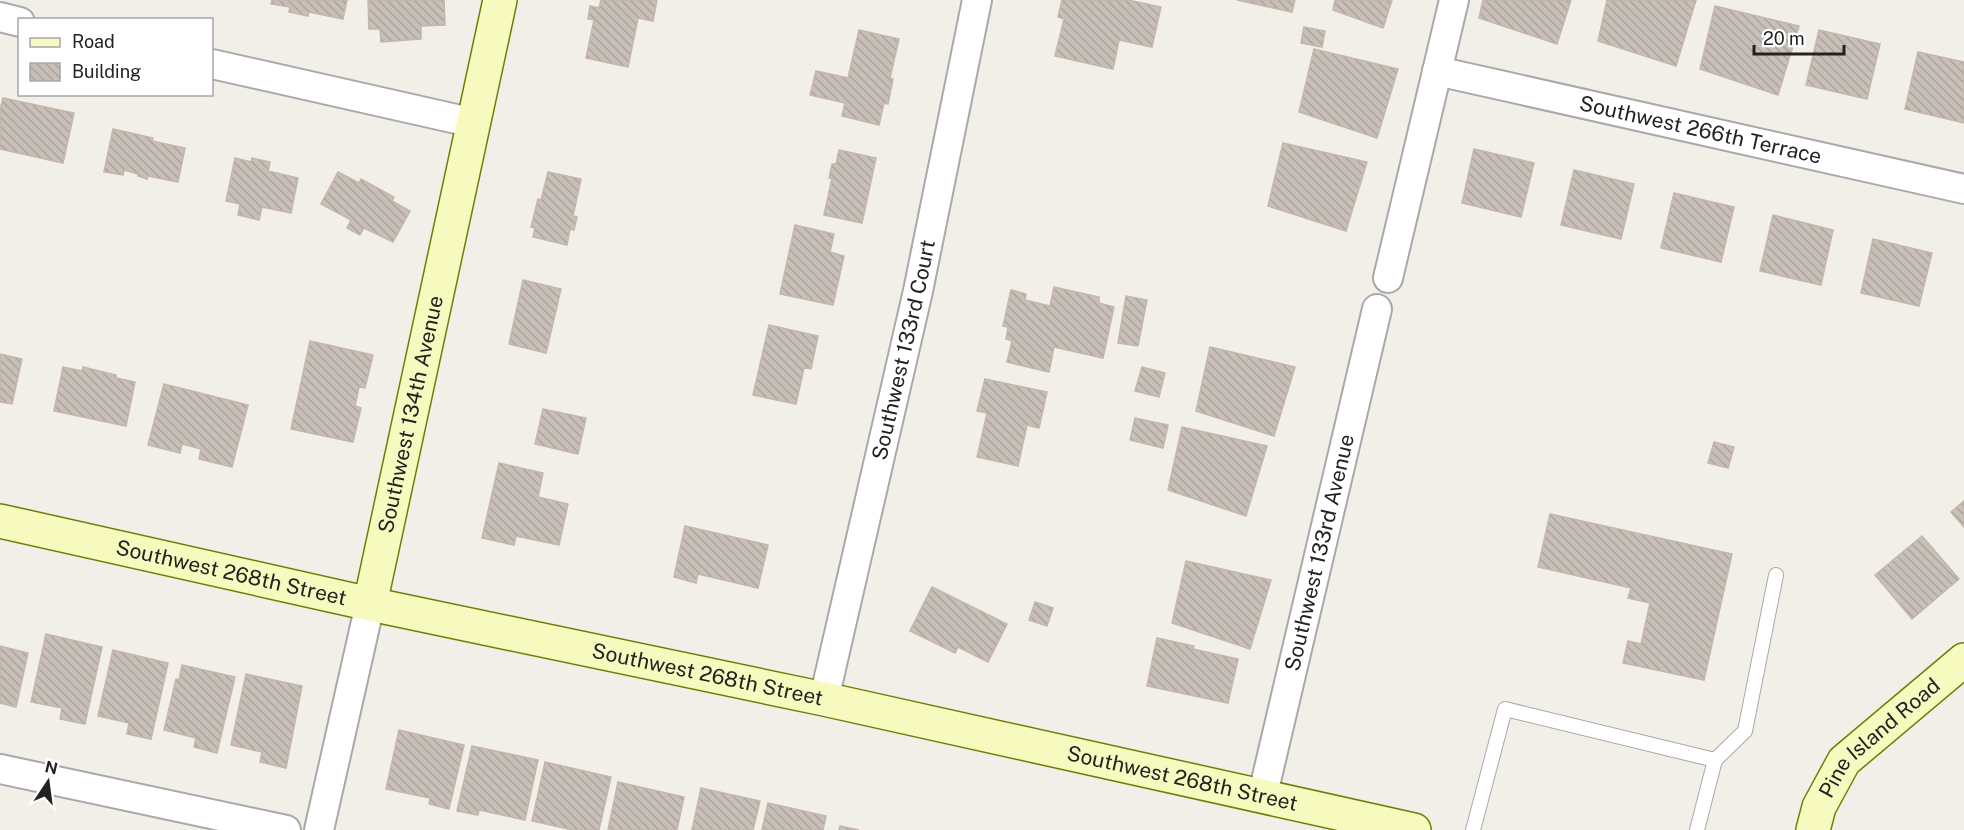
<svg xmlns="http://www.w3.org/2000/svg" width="1964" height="830" font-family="'Public Sans',sans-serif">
<defs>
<pattern id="building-back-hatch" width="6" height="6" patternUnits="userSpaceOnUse" patternTransform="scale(1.5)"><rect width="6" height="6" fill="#c7bfb8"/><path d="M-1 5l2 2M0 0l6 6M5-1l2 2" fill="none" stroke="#aba49e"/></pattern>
</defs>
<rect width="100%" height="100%" fill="#f2efe9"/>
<g fill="url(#building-back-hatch)" stroke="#c4b6ab" stroke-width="1.5">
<path d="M272 0H347L343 19 309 12 308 16 289 12 290 7 271 4Z"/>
<path d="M368 0H444L445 25 421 26V39L381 42 380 29H369Z"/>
<path d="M601 0H657L653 21 638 18 628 67 586 58 594 20 588 19 590 6 599 8Z"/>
<path d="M1062 0H1128L1161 7 1152 47 1119 40 1113 69 1055 56 1064 19 1058 17Z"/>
<path d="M1237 0H1295L1292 12Z"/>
<path d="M1335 0H1392L1383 28 1333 10Z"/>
<path d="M1483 0H1571L1557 44 1479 18Z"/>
<path d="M1607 0H1696L1676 66 1598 41Z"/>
<path d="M1715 6 1799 26 1778 95 1700 69Z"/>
<path d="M1304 27 1325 31 1322 47 1301 43Z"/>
<path d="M859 30 899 39 890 78 893 79 888 104 884 103 879 125 842 116 845 103 810 95 816 71 848 78Z"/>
<path d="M1819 30 1880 44 1867 99 1806 85Z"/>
<path d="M1314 49 1398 69 1377 138 1299 112Z"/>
<path d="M1918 52 1964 62V123L1905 109Z"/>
<path d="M3 98 74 113 63 163 0 149V110Z"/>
<path d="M113 129 153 138 152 141 185 148 178 182 148 176 147 179 138 176V174L124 170 123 175 104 172Z"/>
<path d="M1283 143 1367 162 1346 231 1268 206Z"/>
<path d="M1474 149 1534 163 1521 217 1462 203Z"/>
<path d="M839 150 876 158 862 223 824 215 832 178H829L832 164H836Z"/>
<path d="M235 158 251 162 252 158 270 162 268 171 298 178 291 213 262 207 259 220 238 215 240 204 226 201Z"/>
<path d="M1574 170 1634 184 1621 239 1561 225Z"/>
<path d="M338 172 359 183 361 179 394 197 392 201 410 211 393 242 364 228 360 235 347 228 351 220 321 204Z"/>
<path d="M548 172 581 179 573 216 577 217 574 230 570 229 567 245 533 237 535 228 531 227 538 199 541 200Z"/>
<path d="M1674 193 1734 207 1721 262 1661 248Z"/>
<path d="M1773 215 1833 230 1821 285 1760 271Z"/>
<path d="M795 225 834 234 830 252 844 256 833 305 780 294Z"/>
<path d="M1873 239 1932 253 1919 306 1861 293Z"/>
<path d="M523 280 561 289 546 353 509 344Z"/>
<path d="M1054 287 1099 297V303L1114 307 1103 358 1054 347 1049 372 1007 362 1012 341 1006 339 1008 327 1003 326 1011 290 1026 294 1025 300 1050 306Z"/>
<path d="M1126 296 1147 300 1138 346 1118 343Z"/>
<path d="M769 325 818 336 811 369 804 368 796 404 753 395Z"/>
<path d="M310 341 373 355 365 388 359 387 355 406 361 408 353 442 291 429Z"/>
<path d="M1210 347 1295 367 1274 436 1196 411Z"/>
<path d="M0 354 22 359 12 404 0 402Z"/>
<path d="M63 367 82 371 83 367 116 375V378L135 382 126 426 54 411Z"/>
<path d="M1142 367 1165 373 1159 397 1135 391Z"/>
<path d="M985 379 1047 392 1039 428 1027 425 1018 466 977 457 987 413 977 411Z"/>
<path d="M164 384 248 405 232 467 199 459 201 449 182 444 180 453 148 445Z"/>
<path d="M543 409 586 418 578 454 535 444Z"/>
<path d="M1135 418 1168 425 1163 448 1130 440Z"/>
<path d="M1182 427 1267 446 1246 516 1168 490Z"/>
<path d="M1714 442 1734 447 1728 468 1708 463Z"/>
<path d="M499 463 543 473 538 497 568 504 559 545 516 536 514 545 482 538Z"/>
<path d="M1964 501V527L1951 512Z"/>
<path d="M1550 514 1732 554 1704 680 1623 663 1628 641 1641 644 1650 603 1628 598 1631 588 1538 567Z"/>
<path d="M685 526 768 545 758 588 698 574 696 583 674 577Z"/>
<path d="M1922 536 1959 579 1912 619 1875 575Z"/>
<path d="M1186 561 1271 580 1250 649 1172 623Z"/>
<path d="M932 587 1007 624 988 662 958 647 955 653 910 631Z"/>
<path d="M1035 602 1053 608 1047 626 1029 620Z"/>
<path d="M46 634 102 647 85 724 60 719 62 708 31 702Z"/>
<path d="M1157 638 1194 646 1193 649 1238 659 1228 703 1147 686Z"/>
<path d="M0 646 28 653 16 707 0 703Z"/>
<path d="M113 650 168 663 151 739 127 734 129 723 98 716Z"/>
<path d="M182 665 235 677 217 753 194 747 196 738 164 730 176 679 179 680Z"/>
<path d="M246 674 302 686 286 768 260 762 262 752 231 745Z"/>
<path d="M399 730 464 745 449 809 429 804 430 798 386 789Z"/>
<path d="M472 746 538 760 525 820 479 810 478 815 457 811Z"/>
<path d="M545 762 611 777 599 830H573L532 821Z"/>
<path d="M618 782 684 797 677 830H608Z"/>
<path d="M701 788 760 801 753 830H692Z"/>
<path d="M768 803 826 816 823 830H762Z"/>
<path d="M840 826 859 830H839Z"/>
</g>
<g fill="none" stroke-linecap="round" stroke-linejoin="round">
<defs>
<g id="lane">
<path d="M1715 760 1745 731 1776 575"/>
<path d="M1473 830 1505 709 1715 760 1697 830"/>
</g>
<g id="street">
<path d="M0 17 20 22"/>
<path d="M212 64 474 123"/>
<path id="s1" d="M1437 71 1964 189"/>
<path d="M1388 278 1454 0"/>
<path id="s2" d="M824 699 918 291 977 0"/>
<path d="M0 769 286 830"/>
<path id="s3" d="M1262 798 1377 309"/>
<path d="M319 830 370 604"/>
</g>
<g id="secondary">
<path id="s4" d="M0 521 370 604 824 699 1414 830"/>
<path id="s5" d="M370 604 500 0"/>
<path id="s6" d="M1813 830 1819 807 1844 761 1964 660"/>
</g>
</defs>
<use href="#lane" stroke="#a9a9a9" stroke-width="16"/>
<use href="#street" stroke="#a9a9a9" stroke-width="32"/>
<use href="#secondary" stroke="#707d05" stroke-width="36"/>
<use href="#lane" stroke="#fff" stroke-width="14"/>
<use href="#street" stroke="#fff" stroke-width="28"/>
<use href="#secondary" stroke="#f7fabf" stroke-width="33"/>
</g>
<g text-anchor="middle" stroke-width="5" stroke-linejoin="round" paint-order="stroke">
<g font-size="21" fill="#222" stroke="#fff">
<text dy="7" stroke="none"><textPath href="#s1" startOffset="270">Southwest 266th Terrace</textPath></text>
<text dy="7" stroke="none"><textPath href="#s2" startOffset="358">Southwest 133rd Court</textPath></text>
<text dy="7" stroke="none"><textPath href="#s5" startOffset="194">Southwest 134th Avenue</textPath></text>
<text dy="7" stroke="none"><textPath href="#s3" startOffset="252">Southwest 133rd Avenue</textPath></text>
<text dy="7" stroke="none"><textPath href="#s4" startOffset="237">Southwest 268th Street</textPath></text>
<text dy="7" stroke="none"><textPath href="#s4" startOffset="724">Southwest 268th Street</textPath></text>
<text dy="7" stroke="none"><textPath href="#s6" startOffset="117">Pine Island Road</textPath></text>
<text dy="7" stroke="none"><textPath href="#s4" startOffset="1210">Southwest 268th Street</textPath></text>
</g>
</g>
<rect x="18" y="18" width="195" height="78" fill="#ffffff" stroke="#a7a7a7" stroke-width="1.5"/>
<rect x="30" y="38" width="30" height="9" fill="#f7fabf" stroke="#a7a7a7" stroke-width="1.5"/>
<text x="72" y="48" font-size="18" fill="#222222">Road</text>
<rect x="30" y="63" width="30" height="18" fill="url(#building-back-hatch)" stroke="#a7a7a7" stroke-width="1.5"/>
<text x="72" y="78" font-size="18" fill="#222222">Building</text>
<g transform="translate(48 782) rotate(13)" stroke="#ffffff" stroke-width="4.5" paint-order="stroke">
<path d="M0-4.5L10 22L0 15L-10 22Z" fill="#222222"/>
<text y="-9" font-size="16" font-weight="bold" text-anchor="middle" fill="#222222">N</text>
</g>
<path d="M1754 45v9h90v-9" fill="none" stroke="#222222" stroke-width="3"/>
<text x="1763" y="45" font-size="18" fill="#222222" stroke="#ffffff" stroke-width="4.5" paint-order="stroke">20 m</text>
</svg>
